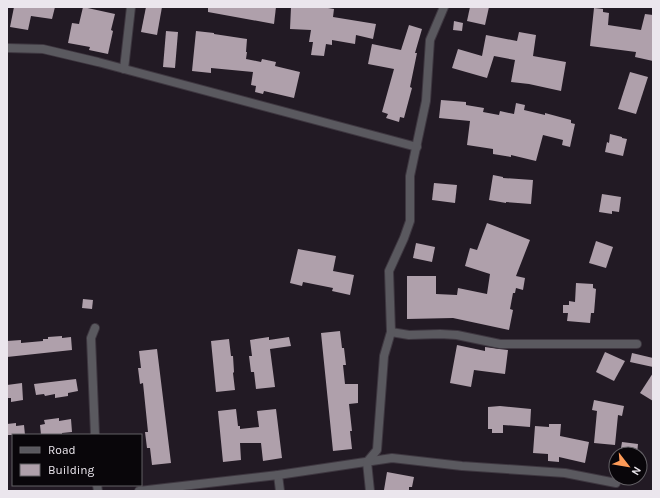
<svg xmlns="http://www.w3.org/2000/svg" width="660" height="498" font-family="Karla,sans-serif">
<rect width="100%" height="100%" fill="#221a24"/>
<g fill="#afa0ab">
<path d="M14 7H55L52 19 31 16 28 30 10 27Z"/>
<path d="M83 7 115 14 111 30 113 31 108 54 89 50 90 47 68 43 72 23 79 24Z"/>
<path d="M146 7H162L157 35 141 32Z"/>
<path d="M208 7H276L274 24 208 12Z"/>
<path d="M291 7H322L334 9 333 17 376 24 373 39 356 35 355 44 332 40V45L326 44 324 56 311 55 313 42H309L311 30 290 29Z"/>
<path d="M470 7H489L485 25 467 21Z"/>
<path d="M594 8 603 9V12L609 13 608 25 641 30 645 14 653 15V61L635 57 636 52 590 46Z"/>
<path d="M454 21 463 23 462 31 453 30Z"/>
<path d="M409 25 422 29 415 53H417L410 87 412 88 404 118 400 117 399 122 386 118 388 114 382 112 394 69 368 64 372 44 401 50Z"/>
<path d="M166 31 178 32 175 68 163 67Z"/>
<path d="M196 31 214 33V34L247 39 246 52H247L246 59 261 62 262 59 276 62 275 66 300 72 294 98 264 91 263 94 255 92 256 86 251 85 253 72 211 68V73L192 71Z"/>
<path d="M519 32 536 35 533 56 566 62 561 91 529 84 511 82 515 60 494 56 487 78 452 68 458 49 482 56 486 35 517 41Z"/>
<path d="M630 72 648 77 636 114 618 109Z"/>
<path d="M441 100 466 102V105L484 108 483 112 499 115 500 111 514 114 516 103 525 105 524 110 545 115V113L571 120V123L575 124 570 147 562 145 563 140 543 135 536 161 511 155V157L493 154V149L467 145 470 121 439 118Z"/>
<path d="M610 134 622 137V138L627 139 623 156 605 152 607 142 609 143Z"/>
<path d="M493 175 503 177V178L533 180 531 204 506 202V203L489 200Z"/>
<path d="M434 183 457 185 455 203 432 200Z"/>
<path d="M602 194 621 197 619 212 612 211V214L599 212Z"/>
<path d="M487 223 530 240 516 276 525 278 523 290 516 288 515 293H513L510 309 513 310 509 330 453 318 407 319V276H436V294L457 295 458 288 487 294 490 274 465 266 470 248 477 250Z"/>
<path d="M596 241 613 247 606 268 589 263Z"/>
<path d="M416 243 435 247 432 262 413 258Z"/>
<path d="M298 249 336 256 333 271 354 275 350 295 332 291 333 288 303 282 302 286 290 283Z"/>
<path d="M576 283 593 284V288L596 289 594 313H591L590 323 567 321 568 313H563V305H569V301L575 302Z"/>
<path d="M83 299 93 300 92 309 82 308Z"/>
<path d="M340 331 342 348H344L346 365H343L345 384H358V403L349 404 352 431H350L352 449 333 451 321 333Z"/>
<path d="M62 336V338L71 337 72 350 7 357V341L21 340V343L43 341V339H48V337Z"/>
<path d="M269 337V340L289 337 291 346 270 349 275 387 256 389 254 372H251L249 356H252L250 340Z"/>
<path d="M229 339 231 356H233L234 372 233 373 235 390 216 392 211 341Z"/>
<path d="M457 345 485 351V347L499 349 508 350 505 374 474 370 471 387 450 383Z"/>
<path d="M157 349 171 463 152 465 150 448H147L145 432H148L143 383 140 384 138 368H141L139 351Z"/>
<path d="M605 352 625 361 614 381 596 372Z"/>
<path d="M632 353 653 358V367L630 362Z"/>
<path d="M653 373V401L640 393Z"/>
<path d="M76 379 78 391 68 393V396L55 398V394L45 396 44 394 36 395 34 384Z"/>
<path d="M22 383 23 400 11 402V398H7V385Z"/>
<path d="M594 400 624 406 622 416 618 415 615 445 594 443 597 411 592 410Z"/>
<path d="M500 406 531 409 530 427 503 425V433H492V429H488V407Z"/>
<path d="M236 409 238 426H240V429L259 427 257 411 276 409 282 458 263 461 261 443H240L241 460 223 462 218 411Z"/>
<path d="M59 418V421L71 419 72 432 62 433V435H41L40 425 45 424 44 420Z"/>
<path d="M16 423V426L24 425 25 435H7V424Z"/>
<path d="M549 424H561L560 436 589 442 585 463 559 457V462L548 461V454L533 453 535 426 549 427Z"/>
<path d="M622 442 638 444 637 454H620Z"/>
<path d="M387 472 414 477 412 487H409V491L384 490Z"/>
</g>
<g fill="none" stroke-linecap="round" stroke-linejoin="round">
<defs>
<g id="minor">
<path d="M7 48 43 49 98 62 417 147"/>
<path d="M124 69 131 7"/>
<path d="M95 328 91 338 95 435"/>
<path d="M391 332 409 335 440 334 457 335 500 344H637"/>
<path d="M278 475 280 491"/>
<path d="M97 485 98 491"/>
<path d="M139 491 278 475 392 458 462 466 565 473 616 483"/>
<path d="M370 491 367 462 377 450 384 356 391 332 389 271 404 238 410 221V176L426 101 430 40 444 7"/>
</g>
</defs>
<use href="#minor" stroke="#3e3740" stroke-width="10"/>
<use href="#minor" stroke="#5a595f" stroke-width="8"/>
</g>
<rect width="660" height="498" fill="none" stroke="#ebe6ed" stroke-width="16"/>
<rect x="12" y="434" width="130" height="52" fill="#09060a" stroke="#636065"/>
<rect x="20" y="447" width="20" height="6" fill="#5a595f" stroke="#636065"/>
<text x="48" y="454" font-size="12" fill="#ebe6ed">Road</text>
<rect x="20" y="464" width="20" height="12" fill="#afa0ab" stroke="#636065"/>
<text x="48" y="474" font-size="12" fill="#ebe6ed">Building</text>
<g transform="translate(628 466) rotate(121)"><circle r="19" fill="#09060a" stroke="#636065"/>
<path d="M0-3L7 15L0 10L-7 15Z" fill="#fe9b58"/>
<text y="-6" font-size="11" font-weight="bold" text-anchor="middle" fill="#ebe6ed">N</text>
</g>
</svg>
